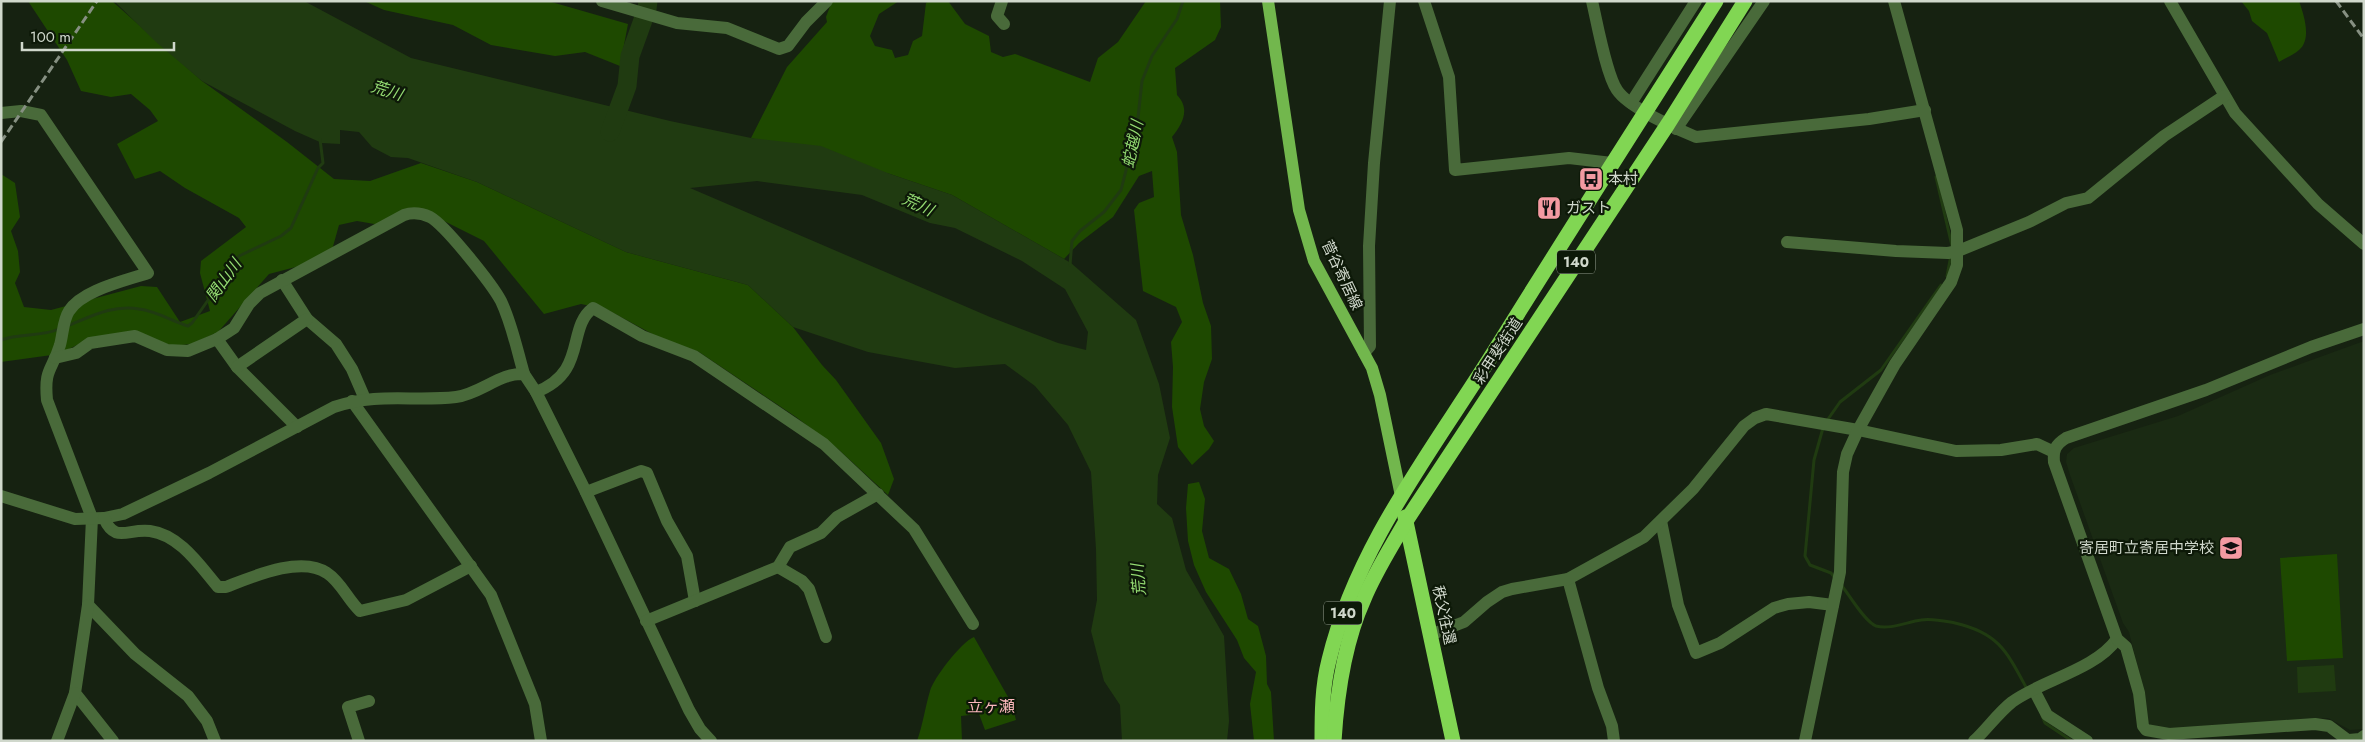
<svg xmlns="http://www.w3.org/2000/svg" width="2365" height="742" font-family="Jost,'Noto Sans JP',sans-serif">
<rect width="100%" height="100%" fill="#162211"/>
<path fill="#1a2a13" d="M2364 341V729L2350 730 2328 718 2168 730 2152 727 2148 723 2144 693 2129 632 2123 623 2070 475 2066 462 2067 454 2074 448 2178 416 2270 375Z"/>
<g fill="#1e4900">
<path d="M28 1H112L202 81 287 142 334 179 370 181 421 163 477 182 626 252 748 285 793 327 822 365 836 380 881 443 894 479 888 495 838 449 796 417 699 352 658 337 606 309 581 304 544 314 484 241 426 212 380 225 357 221 339 225 332 250 307 264 269 274 218 332 192 344 172 346 154 339 83 342 59 354 1 362V174L15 183 20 217 11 231 18 251 20 272 15 283 24 307 51 310 141 286 157 287 180 322 210 311 200 273 201 261 246 227 239 218 185 188 160 171 135 179 117 144 158 121 150 110 131 94 111 97 81 91 67 60Z"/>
<path d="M364 1H548L628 24 620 66 585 52 555 56 491 45 453 25 384 10Z"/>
<path d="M832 1H899L879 14 870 36 875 46 892 50 895 58 908 55 913 41 922 36 926 3 929 1H948L965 24 989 36 991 52 1003 57 1015 54 1090 82 1098 58 1118 42 1146 1H1220L1221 27 1215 40 1175 68 1177 95C1191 109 1182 125 1172 137L1177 152 1181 215 1193 255 1203 303 1211 326 1212 359 1204 382 1200 409 1204 426 1214 441 1209 449 1192 465 1178 447 1172 407 1173 367 1171 342 1182 322 1176 307 1143 291 1134 210 1139 203 1154 197 1152 171 1139 176 1113 217 1079 243 1064 259 952 195 890 174 751 138 787 67 827 22 826 17Z"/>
<path d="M2241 1H2299C2304 15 2312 39 2299 50 2294 55 2285 58 2279 62L2267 33 2252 21 2249 11Z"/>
<path d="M1199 482 1205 499 1202 531 1209 558 1229 569 1241 594 1248 619 1258 626 1266 656 1267 684 1271 692 1274 741H1254L1250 704 1256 672 1244 658 1237 640 1206 592 1194 565 1188 541 1186 508 1188 484Z"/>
<path d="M2337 554 2343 658 2287 661 2280 558Z"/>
<path d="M974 637 1012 704 1016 720 985 730 979 714 961 716 962 741H917C923 724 925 708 930 691 933 679 962 641 974 637Z"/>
</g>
<g fill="#203b11" fill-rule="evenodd">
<path d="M114 1H304L411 58 670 121 751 138 821 146 890 174 952 195 1071 263 1136 320 1159 384 1170 438 1158 475 1157 504 1172 518 1186 570 1224 636 1229 721 1227 741H1122L1120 705 1104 681 1091 631 1097 600 1096 549 1091 472 1068 425 1035 386 1005 364 955 368 868 352 793 327 748 285 626 252 477 182 408 158 391 157 372 147 359 132 340 130V144L322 143 295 131 202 81 156 42ZM757 181 862 195 930 223 955 228 1022 261 1065 289 1088 332 1086 350 1058 343 990 317 690 188Z"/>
<path d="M2334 665 2336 691 2298 693 2297 667Z"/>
</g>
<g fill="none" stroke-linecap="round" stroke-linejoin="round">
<g stroke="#203b11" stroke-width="3">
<path d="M1936 177 1952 246"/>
<path d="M1070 265 1072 241 1080 231 1104 212 1121 190 1137 127 1142 81 1152 56 1177 19 1183 1"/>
<path d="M1947 276 1951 255"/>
<path d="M67 326C90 317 113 304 139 309 156 311 172 321 188 326L192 323 239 256 281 236 291 228 318 168 323 163 320 139"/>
<path d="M1 340C20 333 41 337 59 329"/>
<path d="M1826 422 1840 402 1881 370 1941 285"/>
<path d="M1823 428 1814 460 1805 556 1810 565 1831 573 1835 578"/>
<path d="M1842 586C1850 596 1865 622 1876 626 1890 630 1907 622 1921 620 1932 618 1944 621 1955 623 1999 633 2007 652 2027 689"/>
<path d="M2042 716 2045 723 2072 741"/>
</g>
<path stroke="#203b11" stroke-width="19" d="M610 132 627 86 630 56 647 9 648 1"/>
<g stroke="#496a3a" stroke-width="12">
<path d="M602 1 677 23 727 28 779 49 788 46 806 22 827 1"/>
<path d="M1002 1 997 16 1004 24"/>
<path d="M1424 1 1449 77 1455 170 1569 158 1612 163"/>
<path d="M1592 1C1597 22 1606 74 1617 90 1628 107 1676 129 1696 137L1869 119 1925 110"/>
<path d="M2170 1 2235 113 2318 204 2364 244"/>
<path d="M1631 103 1696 1"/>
<path d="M1 113 21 111 41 115 148 273C125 281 82 290 69 311 63 320 63 334 60 345 52 371 44 368 47 400L92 518 88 605 135 654 188 696 207 721 215 741"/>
<path d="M1676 129 1764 1"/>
<path d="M1787 242 1896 251 1948 253 1958 251 2029 222 2066 203 2088 198 2164 136 2224 96"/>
<path d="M282 280 307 319 336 344 352 369 365 399"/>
<path d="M217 339 237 367 297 427"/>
<path d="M1364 353 1370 346 1369 246 1374 163 1390 1"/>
<path d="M55 358 76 353 90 343 135 336 167 350 188 351 217 339 234 328 249 304 260 293 404 215C413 212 421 213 430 217 445 225 492 284 501 301 512 324 517 350 524 374"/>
<path d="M237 367 307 319"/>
<path d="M536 392C588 372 566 328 593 308L642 336 694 356 824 444 914 529 973 624"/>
<path d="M352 401 491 595 535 704 541 741"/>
<path d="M586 492 641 471 647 473 667 521 687 556 695 601"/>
<path d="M1 496 75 519 104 518 123 514 209 473 334 407C380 392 412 402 456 397 480 394 501 372 524 374L536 392 583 486 689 710 700 729 711 741"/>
<path d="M104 518C115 544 128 528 150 531 180 535 200 566 218 587H226C252 577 301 555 327 573 341 582 348 600 360 611L406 600 471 566"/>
<path d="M1661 521 1678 605 1696 653 1720 643 1774 608 1788 604 1809 602 1833 605"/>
<path d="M778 567 802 581 809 589 826 637"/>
<path d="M1568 579 1598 688 1612 726 1614 741"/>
<path d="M88 605 75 693 113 741"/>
<path d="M646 621 778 567 790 547 821 533 837 517 878 494"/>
<path d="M1430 635 1464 622 1487 602 1502 592 1512 589 1568 579 1644 537 1693 489 1744 426 1755 418 1766 414 1858 430 1956 451 2001 450 2037 444 2054 452"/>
<path d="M2034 690 2047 715 2087 741"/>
<path d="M2349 740 2360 739 2364 736"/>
<path d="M57 741 75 693"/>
<path d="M359 741 348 707 369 701"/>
<path d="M1805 741 1840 572 1843 472 1847 454 1858 430 1895 364 1951 282 1957 265V230L1894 1"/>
<path d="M1974 741C1987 729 1998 713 2012 702 2042 680 2095 670 2117 639"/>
<path d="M2349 741 2329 726 2315 724 2169 734 2146 730 2143 726 2139 693 2126 647 2117 639 2054 462C2053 450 2055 445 2066 438L2206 390 2311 347 2364 329"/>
</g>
<path stroke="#72b74d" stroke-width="12" d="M1268 1 1299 210 1314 261 1372 368 1380 395 1401 496"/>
<g stroke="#81d653" stroke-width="15">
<path d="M1405 517 1453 741"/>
<path d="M1322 741C1322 714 1322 687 1329 660 1357 544 1435 447 1497 347 1569 231 1643 116 1716 1"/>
<path d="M1334 741C1337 693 1344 643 1364 599 1375 572 1392 546 1406 521L1668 124 1745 1"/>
</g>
<g stroke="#869082" stroke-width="3" stroke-dasharray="8 4" stroke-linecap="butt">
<path d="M2336 1 2364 39"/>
<path d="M1 142 97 1"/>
</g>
</g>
<defs>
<symbol id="bus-square" viewBox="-11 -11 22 22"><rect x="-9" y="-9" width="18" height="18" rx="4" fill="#f49aa2" stroke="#0d1908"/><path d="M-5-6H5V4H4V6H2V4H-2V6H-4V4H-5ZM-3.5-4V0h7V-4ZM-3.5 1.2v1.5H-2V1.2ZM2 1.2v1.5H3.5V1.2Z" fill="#111"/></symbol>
<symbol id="restaurant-square" viewBox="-11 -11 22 22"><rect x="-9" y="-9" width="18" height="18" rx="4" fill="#f49aa2" stroke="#0d1908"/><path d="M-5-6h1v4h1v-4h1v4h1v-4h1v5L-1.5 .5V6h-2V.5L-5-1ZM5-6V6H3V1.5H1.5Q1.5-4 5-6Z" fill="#111"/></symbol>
<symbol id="school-square" viewBox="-11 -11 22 22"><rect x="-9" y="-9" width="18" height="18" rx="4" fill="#f49aa2" stroke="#0d1908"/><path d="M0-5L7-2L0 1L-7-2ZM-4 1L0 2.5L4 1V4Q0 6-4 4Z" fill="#111"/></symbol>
</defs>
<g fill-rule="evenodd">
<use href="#bus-square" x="1577" y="165" width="28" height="28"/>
<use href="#restaurant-square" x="1535" y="194" width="28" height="28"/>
<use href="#school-square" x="2217" y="534" width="28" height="28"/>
</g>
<g text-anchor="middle" stroke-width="4.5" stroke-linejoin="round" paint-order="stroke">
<g fill="#0d1908" stroke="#969f91" stroke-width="1">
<rect x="1557" y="250.5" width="38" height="23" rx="4"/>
<rect x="1324" y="601.5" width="38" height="23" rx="4"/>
</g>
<g font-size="14" font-weight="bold" fill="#d0d8cc">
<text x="1576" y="267">140</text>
<text x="1343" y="618">140</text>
</g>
<g font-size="15" fill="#d0d8cc" stroke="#0d1908" text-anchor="start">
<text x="1608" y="184">本村</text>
<text x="1566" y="213">ガスト</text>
<text x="2214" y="553" text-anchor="end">寄居町立寄居中学校</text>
</g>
<g font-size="15" fill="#d0d8cc" stroke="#0d1908">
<text transform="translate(1342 275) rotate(65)" y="5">菅谷寄居線</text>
<text transform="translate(1498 351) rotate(-57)" y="5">彩甲斐街道</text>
<text transform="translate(1444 615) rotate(78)" y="5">秩父往還</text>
</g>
<g font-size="16" font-style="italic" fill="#94db72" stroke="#0d1908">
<text transform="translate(387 90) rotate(17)" y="6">荒川</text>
<text transform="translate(1132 144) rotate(-78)" y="6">蛇越川</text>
<text transform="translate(918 204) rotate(25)" y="6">荒川</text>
<text transform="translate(223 280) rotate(-54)" y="6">関山川</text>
<text transform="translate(1138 580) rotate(-95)" y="6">荒川</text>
</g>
<g font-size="16" fill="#fbb7bc" stroke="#0d1908">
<text x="991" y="712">立ヶ瀬</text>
</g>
</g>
<rect width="2365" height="742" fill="none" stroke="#d0d8cc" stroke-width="5"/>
<path d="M22 42v8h152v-8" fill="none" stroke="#d0d8cc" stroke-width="2.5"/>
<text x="30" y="42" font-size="15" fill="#d0d8cc" stroke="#0d1908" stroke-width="4" paint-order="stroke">100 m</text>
</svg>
